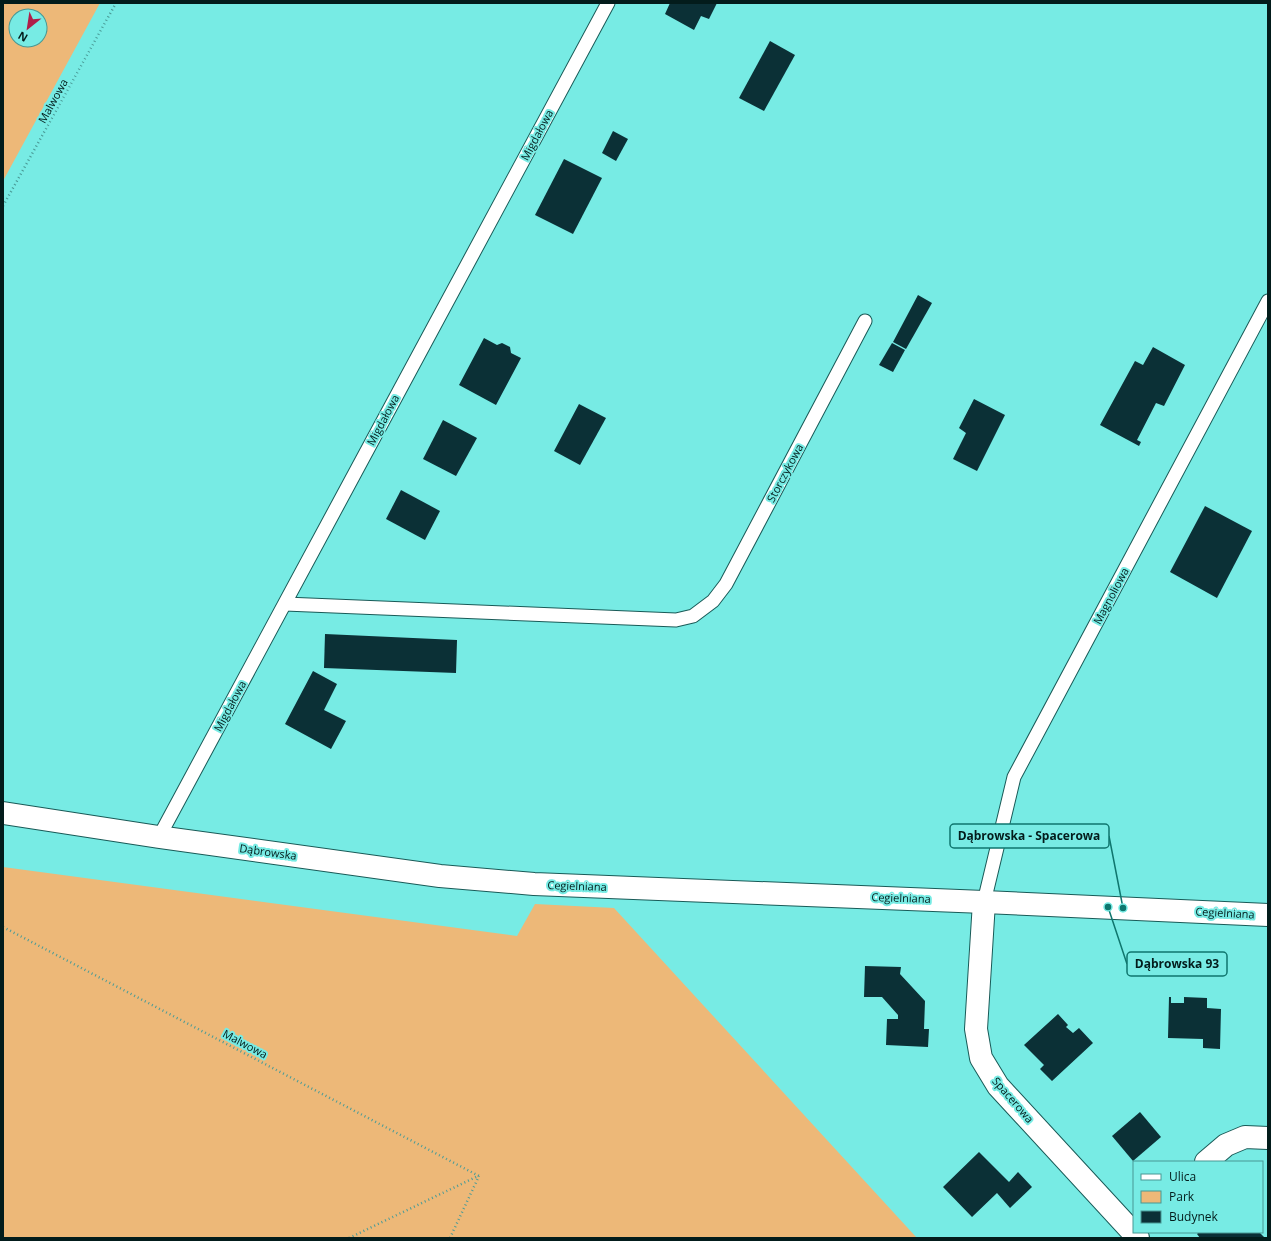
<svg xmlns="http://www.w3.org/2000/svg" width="1271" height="1241" font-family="'Open Sans',sans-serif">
<rect width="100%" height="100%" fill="#77ebe4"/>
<g fill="#edb878" fill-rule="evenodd">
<path d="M3 3H100L3 181ZM16 16H40V40H16Z"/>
<path d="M3 867 517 936 535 904 614 908 917 1238H3Z"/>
</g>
<g fill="#0b3036">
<path d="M670 3H717L709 19 701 16 694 30 665 14Z"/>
<path d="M770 41 795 55 764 111 739 98Z"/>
<path d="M613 131 628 139 616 161 602 153Z"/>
<path d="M564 159 602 178 573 234 535 215Z"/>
<path d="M918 295 932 303 906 349 893 342Z"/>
<path d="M484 338 497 345 502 343 510 347 511 353 521 358 496 405 459 385Z"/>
<path d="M892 343 905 350 893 372 879 365Z"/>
<path d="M1153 347 1185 365 1164 406 1156 403 1137 440 1141 442 1139 446 1100 425 1135 361 1143 365Z"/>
<path d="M974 399 1005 415 977 471 953 459 966 433 959 428Z"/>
<path d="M579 404 606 418 580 465 554 451Z"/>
<path d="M443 420 477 438 456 476 423 459Z"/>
<path d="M401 490 440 511 425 540 386 519Z"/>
<path d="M1205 506 1252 531 1217 598 1170 572Z"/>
<path d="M325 634 457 640 456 673 324 668Z"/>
<path d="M313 671 337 684 324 710 346 721 331 749 285 724Z"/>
<path d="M865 966 901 967 900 974 925 1001 924 1029H929L928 1047 886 1045 887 1019H898V1015L882 997H864Z"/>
<path d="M1169 997H1171V1003H1184V997L1207 998V1008L1221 1009 1220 1049 1203 1048V1039L1168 1038Z"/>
<path d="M1058 1014 1068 1025 1066 1027 1073 1033 1079 1028 1093 1043 1052 1081 1040 1069 1044 1065 1024 1045Z"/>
<path d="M1140 1112 1161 1137 1133 1161 1112 1136Z"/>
<path d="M979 1152 1009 1182 1018 1172 1032 1187 1010 1208 997 1193 972 1217 943 1187Z"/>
<path d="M1199 1232H1259L1265 1238H1200L1197 1234Z"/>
</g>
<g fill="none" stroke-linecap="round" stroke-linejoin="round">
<defs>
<g id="service">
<path d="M285 604 676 620 693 616 713 601 726 584 865 321"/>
<path d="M159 837 608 3"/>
<path d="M984 902 1014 777 1268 301"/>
</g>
<g id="minor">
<path d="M984 902 976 1029 981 1058 998 1086 1138 1238"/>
<path d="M1206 1162 1226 1145 1245 1137 1268 1138"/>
</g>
<path id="tertiary" d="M3 813 159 837 440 876 534 884 984 902 1268 915"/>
</defs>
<use href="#service" stroke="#195a57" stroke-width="15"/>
<use href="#minor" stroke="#195a57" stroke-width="24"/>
<use href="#tertiary" stroke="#195a57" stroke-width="24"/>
<g stroke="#4a9b97" stroke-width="2.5" stroke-dasharray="1 3" stroke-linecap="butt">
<path d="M3 206 116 3"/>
<path d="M3 927 479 1176"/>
<path d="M349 1238 478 1176"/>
<path d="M450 1238 479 1176"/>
</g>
<use href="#service" stroke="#fff" stroke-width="13"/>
<use href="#minor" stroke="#fff" stroke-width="22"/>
<use href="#tertiary" stroke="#fff" stroke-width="22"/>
</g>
<g text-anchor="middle" stroke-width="4" stroke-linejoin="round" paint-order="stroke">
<g font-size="11" fill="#031c1b" stroke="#77ebe4">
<text transform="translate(53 101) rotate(-61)" y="4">Malwowa</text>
<text transform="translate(537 135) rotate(-62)" y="4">Migdałowa</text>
<text transform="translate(383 420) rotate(-62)" y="4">Migdałowa</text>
<text transform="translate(785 473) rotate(-62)" y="4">Storczykowa</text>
<text transform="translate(1111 596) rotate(-62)" y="4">Magnoliowa</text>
<text transform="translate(230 706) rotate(-62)" y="4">Migdałowa</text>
<text transform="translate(268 852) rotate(8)" y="4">Dąbrowska</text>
<text transform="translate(577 886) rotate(2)" y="4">Cegielniana</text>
<text transform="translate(901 898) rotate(2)" y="4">Cegielniana</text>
<text transform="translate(1225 913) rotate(3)" y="4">Cegielniana</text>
<text transform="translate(245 1044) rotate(28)" y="4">Malwowa</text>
<text transform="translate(1013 1100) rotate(49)" y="4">Spacerowa</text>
</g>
</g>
<path fill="none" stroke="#0f766e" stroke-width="1.5" d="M1123 908L1109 836M1108 907L1127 964"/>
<g fill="#0f766e" stroke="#77ebe4" stroke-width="1.5">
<circle cx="1123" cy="908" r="4"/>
<circle cx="1108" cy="907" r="4"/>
</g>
<g fill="#77ebe4" stroke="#0f766e" stroke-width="1.5">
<rect x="950" y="824" width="159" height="24" rx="4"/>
<rect x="1127" y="952" width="100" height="24" rx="4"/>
</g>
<g font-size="12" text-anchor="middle" font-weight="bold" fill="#031c1b">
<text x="1029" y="840">Dąbrowska - Spacerowa</text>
<text x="1177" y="968">Dąbrowska 93</text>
</g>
<rect width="1271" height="1241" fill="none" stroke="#031c1b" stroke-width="8"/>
<rect x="1133" y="1161" width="130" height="72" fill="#77ebe4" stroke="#499894"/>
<rect x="1141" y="1174" width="20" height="6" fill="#ffffff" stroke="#499894"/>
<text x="1169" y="1181" font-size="12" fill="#031c1b">Ulica</text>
<rect x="1141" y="1191" width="20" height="12" fill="#edb878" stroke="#499894"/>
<text x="1169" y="1201" font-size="12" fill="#031c1b">Park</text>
<rect x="1141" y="1211" width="20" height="12" fill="#0b3036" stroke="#499894"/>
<text x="1169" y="1221" font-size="12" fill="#031c1b">Budynek</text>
<g transform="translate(28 28) rotate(210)"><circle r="19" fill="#77ebe4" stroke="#499894"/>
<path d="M0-3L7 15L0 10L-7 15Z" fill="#b01e49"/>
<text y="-6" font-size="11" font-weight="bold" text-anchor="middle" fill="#031c1b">N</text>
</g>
</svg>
